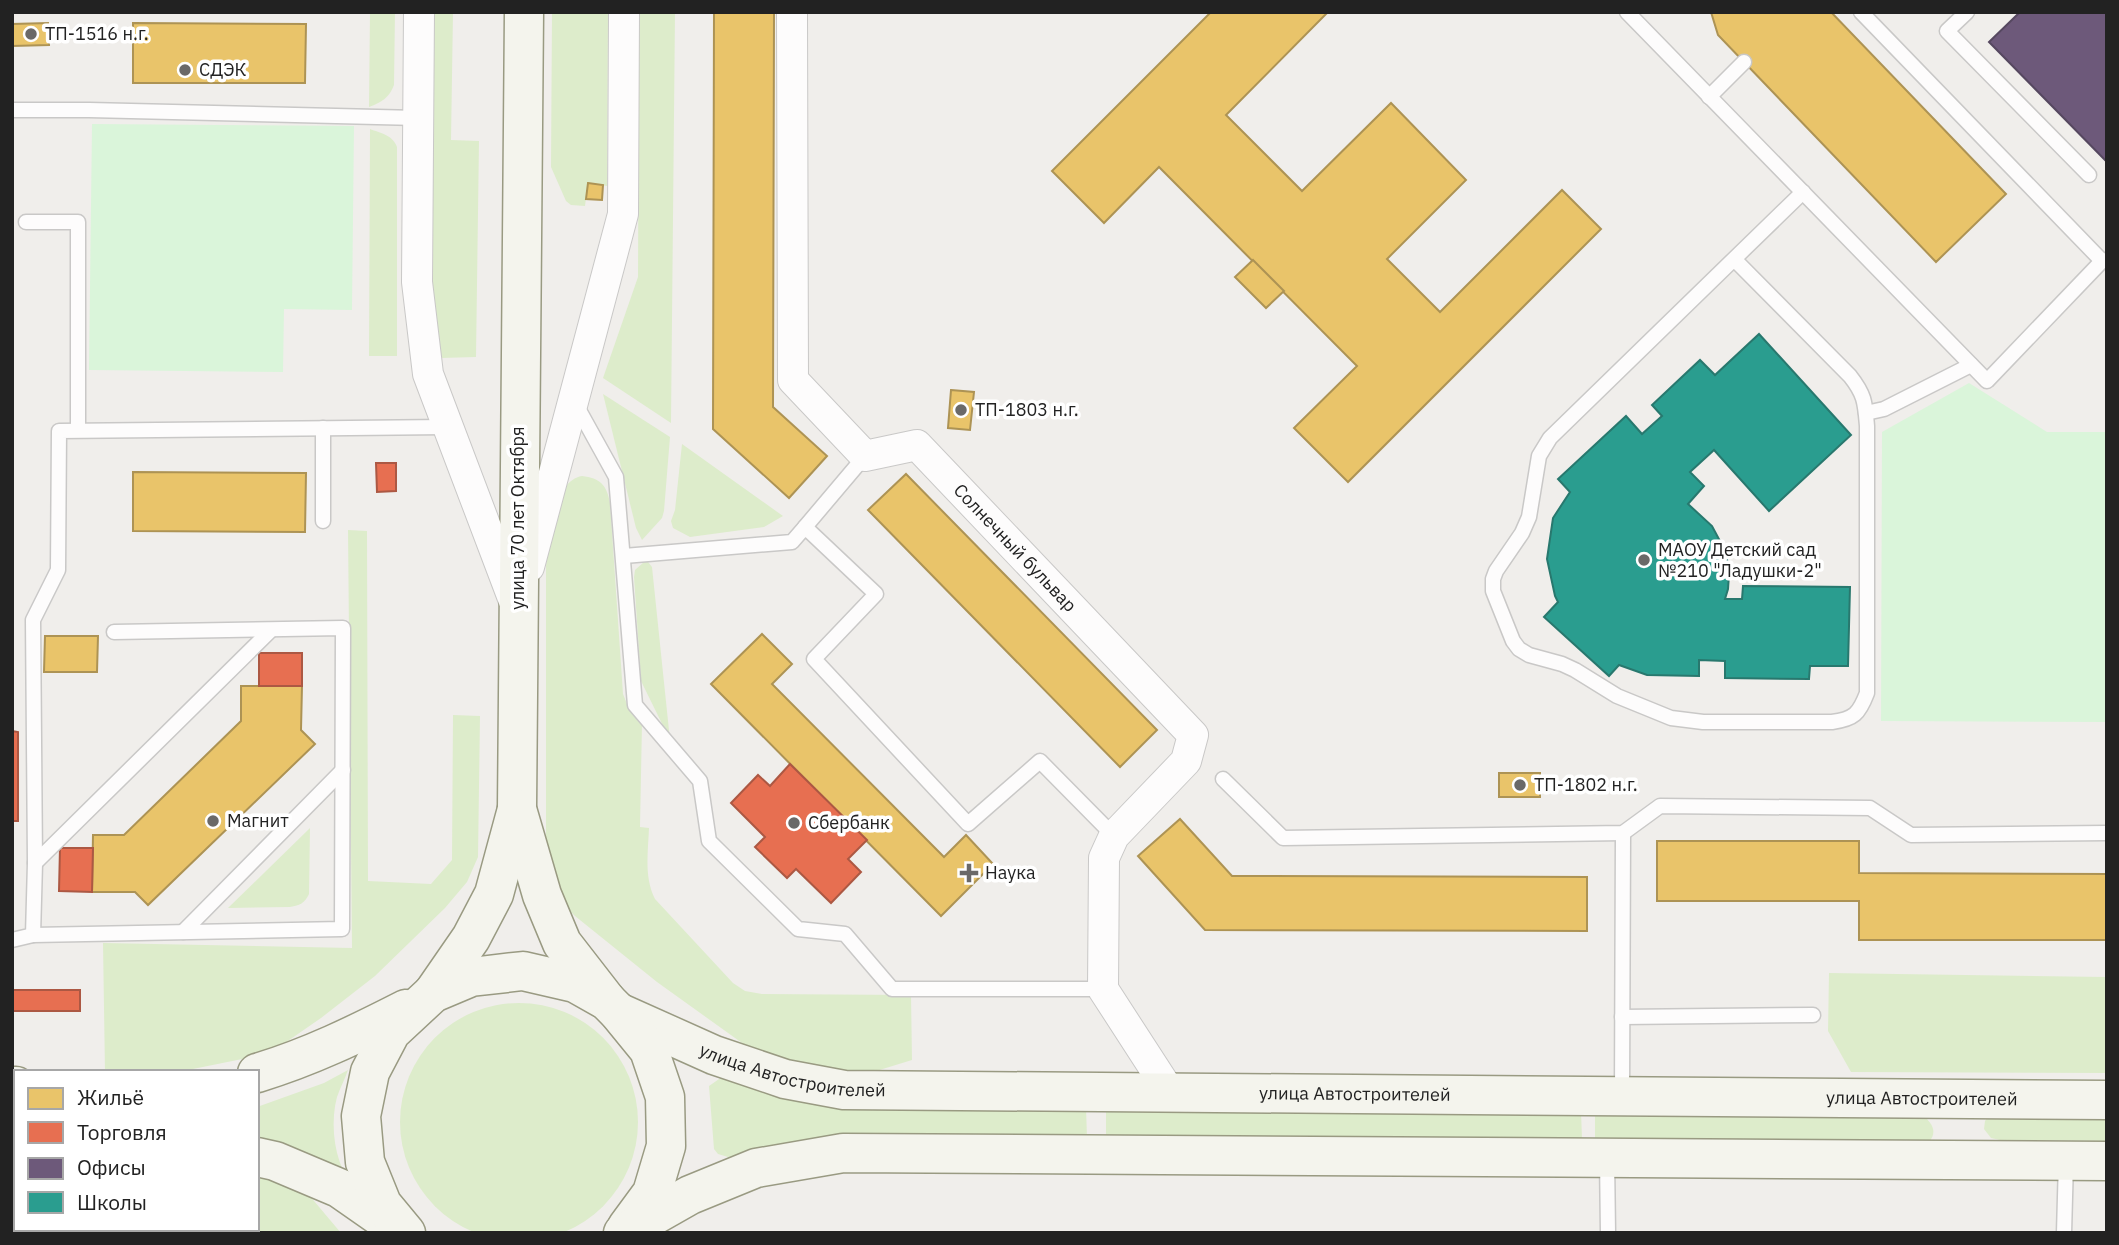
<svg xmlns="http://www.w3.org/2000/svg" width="2119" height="1245" font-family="'IBM Plex Sans',sans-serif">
<rect width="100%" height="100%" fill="#f0eeeb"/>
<g fill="#ddeccb">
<path d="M370 12H395L394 85C389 98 382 102 369 107Z"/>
<path d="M427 12H453L451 140 479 141 476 357 441 358 425 275Z"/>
<path d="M552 12H608L607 186 588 183 585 206 571 205 566 201 551 167Z"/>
<path d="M639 12H675L671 423 603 378 638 277Z"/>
<path d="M370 129C380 133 393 135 397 147V356H369Z"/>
<path d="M603 394 670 437 664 511 662 518 642 540 636 528Z"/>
<path d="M682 444 783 516 764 527 690 537 673 528 671 521 675 510Z"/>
<path d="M582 476C600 478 607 485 610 503L623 694 627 704 642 723 640 827 649 828C648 853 644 877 655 899L733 983 745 991 762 994 911 995 912 1060 860 1076 825 1071 749 1048 657 982 575 916 562 903 546 844V566C549 541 552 481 582 476Z"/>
<path d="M348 530 367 531 368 881 431 884 452 860 453 715 480 716 478 857 467 882 445 908 375 976 321 1018 282 1045 252 1057 188 1070 105 1072 103 943 352 948Z"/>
<path d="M644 562H648L652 567 670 740 641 681 634 577 635 570Z"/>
<path d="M310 828 309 894C305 903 300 905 290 907L228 908Z"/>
<path d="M1829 973 2107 977V1073L1851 1072 1828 1031Z"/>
<circle cx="519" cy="1122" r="119"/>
<path d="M348 1070C345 1079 340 1088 337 1097 331 1119 333 1149 343 1170L257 1146V1107L324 1083Z"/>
<path d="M722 1077 1086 1107 1087 1138 900 1133 834 1135 751 1155 728 1157 718 1154 714 1149 709 1086Z"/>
<path d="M1106 1107 1581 1111 1582 1139 1106 1135Z"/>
<path d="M1595 1112 1925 1117C1933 1125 1937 1132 1929 1142L1595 1141Z"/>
<path d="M2107 1113V1141L2000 1140 1991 1138 1984 1129 1985 1121 1990 1114Z"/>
<path d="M257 1173 309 1195 341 1233H106V1229H257Z"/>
</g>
<g fill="#daf5da">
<path d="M92 124 354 126 352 310 284 309 283 372 89 370Z"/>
<path d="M1969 383 2047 432H2107V722L1881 721 1882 432Z"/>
</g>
<g fill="#e9c46a" stroke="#ad9354" stroke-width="2">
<path d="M714 12H774L773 407 827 456 789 498 713 429Z"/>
<path d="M1211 12H1328L1226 115 1302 191 1391 103 1466 180 1387 259 1440 312 1562 190 1601 229 1348 482 1294 428 1357 366 1159 167 1104 223 1052 171Z"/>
<path d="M1711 12H1831L2006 194 1936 262 1718 35Z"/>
<path d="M48 23 49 45 12 46V24Z"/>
<path d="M133 23 306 24 305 83H133Z"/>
<path d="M588 183 603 185 602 200 586 199Z"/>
<path d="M1253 260 1284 291 1266 308 1235 277Z"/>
<path d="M951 390 974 392 970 430 948 428Z"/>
<path d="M133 472 306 473 305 532 133 531Z"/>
<path d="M906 474 1157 730 1120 767 868 510Z"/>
<path d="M762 634 792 664 772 684 944 857 966 835 993 864 941 916 711 684Z"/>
<path d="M45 636H98L97 672H44Z"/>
<path d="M241 686H302L301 730 315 744 148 905 135 892H92L93 835H124L241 721Z"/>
<rect x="1499" y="773" width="41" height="24"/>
<path d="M1180 819 1232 876 1587 877V931L1205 930 1138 856Z"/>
<path d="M1657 841H1859V873L2107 874V940H1859V901H1657Z"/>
</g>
<g fill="#e76f51" stroke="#ac5843" stroke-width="2">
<path d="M376 463H396V491L377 492Z"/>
<rect x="259" y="653" width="43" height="33"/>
<path d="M12 731 18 732V821H12Z"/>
<path d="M790 764 867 840 848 859 861 872 831 903 796 869 787 878 755 847 765 837 731 803 758 775 770 786Z"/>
<path d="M60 848H93L92 892 59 891Z"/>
<rect x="12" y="990" width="68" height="21"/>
</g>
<path fill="#6d597a" stroke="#564860" stroke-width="2" d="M2020 12H2107V162L1989 42Z"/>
<path fill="#2a9d8f" stroke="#28786e" stroke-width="2" d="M1759 334 1851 435 1769 511 1714 450 1690 472 1704 486 1688 504 1712 526 1721 543 1727 559 1729 574 1728 589 1725 599H1742L1743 586 1850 587 1848 666H1810L1809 679 1725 678V661L1699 660V676L1647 675 1619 665 1609 676 1544 617 1558 602 1555 596 1547 559 1553 518 1570 492 1558 479 1626 416 1642 434 1662 416 1652 405 1700 360 1715 375Z"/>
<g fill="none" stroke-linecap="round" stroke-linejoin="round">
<defs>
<g id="lane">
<path d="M1627 12 1987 381 2102 261 2107 260"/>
<path d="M1861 12 2102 261"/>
<path d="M1967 12 1947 31 2089 175"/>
<path d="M1709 97 1744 62"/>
<path d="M12 110H89L418 118"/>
<path d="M26 222H78V430"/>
<path d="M1734 259 1850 376C1865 395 1865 403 1867 426V693C1859 714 1854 719 1832 722H1703L1671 718 1617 696 1575 670 1562 664 1529 655 1519 649 1513 641 1493 591V579L1496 571 1522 533 1529 517 1539 456 1550 438 1734 259 1803 192"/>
<path d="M575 403 616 477 635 705 700 781 709 841 798 929 845 934 892 989H1103"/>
<path d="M1866 413 1884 409 1971 365"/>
<path d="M323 521V428"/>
<path d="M805 527 865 456"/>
<path d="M624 556 792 542 805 527 876 594 814 659 968 824 1040 761 1114 836"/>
<path d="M1223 779 1283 838 1623 833 1660 806 1870 808 1911 835 2107 833"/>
<path d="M35 863 271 630"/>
<path d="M183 932 343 770"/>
<path d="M33 935 342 929 343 628 114 632"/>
<path d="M12 940 33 935 35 863 33 620 58 570 59 431 446 427"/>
<path d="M1622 1017 1813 1015"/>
<path d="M1622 1094 1623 833"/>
<path d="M1607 1158 1608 1233"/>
<path d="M2064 1233 2066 1161"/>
</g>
<g id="street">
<path d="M419 12 417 282 428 374 514 601"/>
<path id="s1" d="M792 12 793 380 865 456 917 445 1193 735 1186 761 1114 836 1104 858 1103 989 1171 1094"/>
<path d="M529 567 623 214 624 12"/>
</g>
<g id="secondary">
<path d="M524 12 517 809 542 895 562 943 607 1001"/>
<path d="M433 993 471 938 494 894 517 809"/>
<path id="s2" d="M618 1012 714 1055 785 1079 844 1090 2107 1100"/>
<path d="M257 1073C310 1057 357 1034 406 1009"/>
<path d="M12 1086H16"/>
<path d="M12 1147H16"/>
<path d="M257 1157 275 1161 339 1188 392 1225"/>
<path d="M406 1233 382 1204 365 1162 361 1116 370 1072 391 1032 433 993 471 977 523 971 575 983 607 1001 618 1012 649 1050 665 1097 666 1146 652 1193 627 1227"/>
<path d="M623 1233 690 1195 756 1168 843 1153 2107 1161"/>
</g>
</defs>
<use href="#lane" stroke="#c9c8c7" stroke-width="17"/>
<use href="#street" stroke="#c9c8c7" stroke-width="32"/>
<use href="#secondary" stroke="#999a82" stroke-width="41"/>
<use href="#lane" stroke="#fdfcfc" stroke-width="14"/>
<use href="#street" stroke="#fdfcfc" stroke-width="30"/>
<use href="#secondary" stroke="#f4f4ed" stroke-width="38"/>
</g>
<g fill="#6a6968" stroke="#fff" stroke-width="2.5">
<circle cx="31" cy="34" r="7"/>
<circle cx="185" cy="70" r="7"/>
<circle cx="961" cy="410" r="7"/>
<circle cx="1644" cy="560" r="7"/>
<circle cx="1520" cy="785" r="7"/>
<circle cx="213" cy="821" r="7"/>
<circle cx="794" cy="823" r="7"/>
<path d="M965.5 862.5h7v7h7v7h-7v7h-7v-7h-7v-7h7z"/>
</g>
<g text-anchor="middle" stroke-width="7" stroke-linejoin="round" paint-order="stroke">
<g font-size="18" fill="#222" stroke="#fff" text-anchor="start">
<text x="45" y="40">ТП-1516 н.г.</text>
<text x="199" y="76">СДЭК</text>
<text x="975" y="416">ТП-1803 н.г.</text>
<text x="1658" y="556">МАОУ Детский сад<tspan x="1658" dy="21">№210 "Ладушки-2"</tspan></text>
<text x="1534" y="791">ТП-1802 н.г.</text>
<text x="227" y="827">Магнит</text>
<text x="808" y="829">Сбербанк</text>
<text x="985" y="879">Наука</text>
</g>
<g font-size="18" fill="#222" stroke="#fff">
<text transform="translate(518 518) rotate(-90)" y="6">улица 70 лет Октября</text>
<text dy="6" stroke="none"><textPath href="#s1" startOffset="668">Солнечный бульвар</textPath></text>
<text dy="6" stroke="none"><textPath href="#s2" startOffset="186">улица Автостроителей</textPath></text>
<text dy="6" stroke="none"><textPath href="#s2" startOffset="751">улица Автостроителей</textPath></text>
<text dy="6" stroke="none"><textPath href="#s2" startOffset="1318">улица Автостроителей</textPath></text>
</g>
</g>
<rect width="2119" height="1245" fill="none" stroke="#222222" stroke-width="28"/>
<rect x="14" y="1070" width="245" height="161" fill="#ffffff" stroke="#a7a7a7" stroke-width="2"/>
<rect x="28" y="1088" width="35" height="21" fill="#e9c46a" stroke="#a7a7a7" stroke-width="2"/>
<text x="77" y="1105" font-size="21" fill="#222222">Жильё</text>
<rect x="28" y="1122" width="35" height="21" fill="#e76f51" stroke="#a7a7a7" stroke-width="2"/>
<text x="77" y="1140" font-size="21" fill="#222222">Торговля</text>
<rect x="28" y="1158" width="35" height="21" fill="#6d597a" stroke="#a7a7a7" stroke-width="2"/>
<text x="77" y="1175" font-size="21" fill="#222222">Офисы</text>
<rect x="28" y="1192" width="35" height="21" fill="#2a9d8f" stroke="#a7a7a7" stroke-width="2"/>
<text x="77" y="1210" font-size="21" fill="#222222">Школы</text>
</svg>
